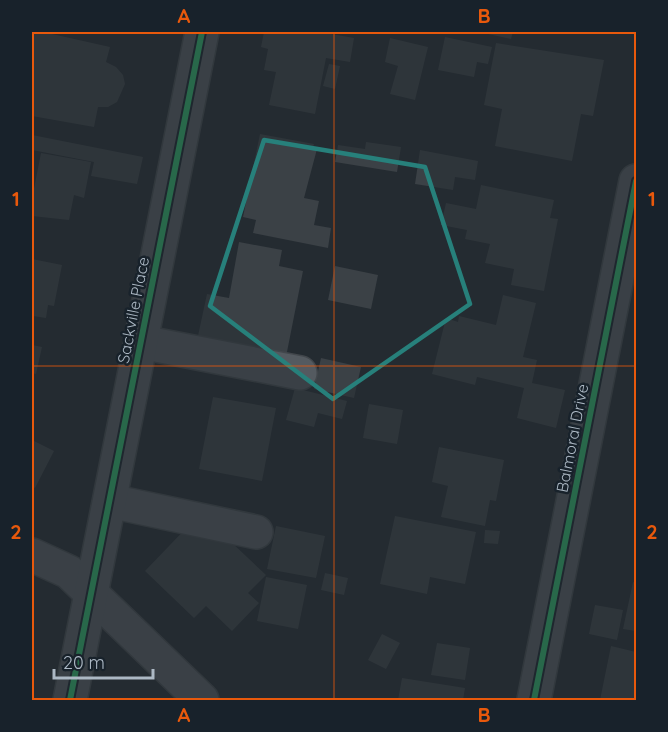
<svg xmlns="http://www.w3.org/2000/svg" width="668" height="732" font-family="Quicksand,sans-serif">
<rect width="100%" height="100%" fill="#242b31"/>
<g fill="#3b4146">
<path d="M32 32H52V34L110 47 106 62 116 67 123 75 125 84 117 102 108 107H98L94 127 32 116Z"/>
<path d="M264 32H320L354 38 350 62 326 58 315 114 269 105 276 72 264 70 268 49 261 47Z"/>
<path d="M479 32H513L511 39Z"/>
<path d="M445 37 492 47 488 64 477 62 474 77 438 70Z"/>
<path d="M390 38 428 47 415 100 390 94 398 66 385 62Z"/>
<path d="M496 43 604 60 593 116 581 114 572 161 495 146 502 109 484 105Z"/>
<path d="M329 64 340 66 335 89 323 86Z"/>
<path d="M260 134 314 144 313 148 317 149 304 198 319 201 314 225 331 228 328 248 253 233 256 220 243 217Z"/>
<path d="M32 135 143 157 137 184 91 176 94 162 32 150Z"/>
<path d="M366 142 401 147 397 172 335 162 338 145 365 149Z"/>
<path d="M420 150 478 161 475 180 455 177 453 190 415 184Z"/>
<path d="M41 153 91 162 84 198 74 195 69 220 32 216V199Z"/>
<path d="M481 185 554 200 550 218 558 219 544 291 511 285 514 269 485 263 490 244 465 239 467 230 441 225 446 203 476 209Z"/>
<path d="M239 242 282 250 279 266 303 271 285 362 196 345 207 294 229 298Z"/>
<path d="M32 259 62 265 54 306 48 305 46 318 33 316 32 313Z"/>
<path d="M335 266 378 275 371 309 328 300Z"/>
<path d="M503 295 536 303 523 357 537 360 532 383 565 390 556 428 517 418 524 388 477 377 475 385 432 374 446 318 458 322 459 316 496 325Z"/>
<path d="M32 345 42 347 36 374 32 373Z"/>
<path d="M321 358 361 367 354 398 314 389Z"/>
<path d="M295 388 347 401 342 419 318 413 314 427 286 420Z"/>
<path d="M213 397 276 408 262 481 199 469Z"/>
<path d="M369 404 403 410 397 444 363 438Z"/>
<path d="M32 440 54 451 35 488 32 486Z"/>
<path d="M439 447 504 460 496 501 490 500 485 526 441 517 448 486 432 482Z"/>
<path d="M395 516 476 532 465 584 430 577 427 594 380 584Z"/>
<path d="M193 521 212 524 266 575 248 593 259 603 232 631 206 606 194 618 145 571Z"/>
<path d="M276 526 325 536 316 578 267 569Z"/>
<path d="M485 530 500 531 498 544 484 543Z"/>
<path d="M325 573 348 578 344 595 321 590Z"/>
<path d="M266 577 307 585 298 629 257 621Z"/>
<path d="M633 582 636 583V631L623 629Z"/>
<path d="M595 605 623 610 617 640 589 634Z"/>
<path d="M382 634 400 643 386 669 368 660Z"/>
<path d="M437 643 470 648 465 680 431 675Z"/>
<path d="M611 646 636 652V700H600Z"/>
<path d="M402 678 465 688 463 700H398Z"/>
</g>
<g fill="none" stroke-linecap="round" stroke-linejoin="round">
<defs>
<g id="minor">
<path d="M141 342 300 373"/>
<path d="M110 501 256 532"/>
<path d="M32 555 69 572 202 700"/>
<path d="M70 700 202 32"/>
<path d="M534 700 636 181"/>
</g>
</defs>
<use href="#minor" stroke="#42474c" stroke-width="36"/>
<use href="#minor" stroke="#545a60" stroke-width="33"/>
<defs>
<g id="cycleway">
<path d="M70 700 202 32"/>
<path d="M534 700 636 181"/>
</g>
</defs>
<use href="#cycleway" stroke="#18222b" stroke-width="10"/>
<use href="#cycleway" stroke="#2db169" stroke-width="6"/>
</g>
<path d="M0 0H668V732H0ZM264 140 425 167 470 304 333 399 210 306Z" fill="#242b31" fill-opacity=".55" fill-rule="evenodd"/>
<path fill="none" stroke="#27807b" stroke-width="4.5" stroke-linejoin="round" d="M264 140 425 167 470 304 333 399 210 306Z"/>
<path fill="none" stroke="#e8590c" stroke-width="1.5" stroke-opacity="0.55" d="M334 32V700M32 366H636"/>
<g text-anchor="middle" stroke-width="5" stroke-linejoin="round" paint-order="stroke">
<g font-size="16" fill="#acb8c4" stroke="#18222b">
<text transform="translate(133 310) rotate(-79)" y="6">Sackville Place</text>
<text transform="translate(572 438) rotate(-79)" y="6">Balmoral Drive</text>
</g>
</g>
<rect width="668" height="732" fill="none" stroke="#18222b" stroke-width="66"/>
<path d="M54 669v9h99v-9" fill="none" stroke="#acb8c4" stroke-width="3"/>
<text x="63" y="669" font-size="18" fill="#acb8c4" stroke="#18222b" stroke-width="4.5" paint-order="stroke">20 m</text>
<rect x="33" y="33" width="602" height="666" fill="none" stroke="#e8590c" stroke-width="2"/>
<g font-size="20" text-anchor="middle" font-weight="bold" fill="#e8590c">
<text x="184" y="23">A</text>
<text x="484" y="23">B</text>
<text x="16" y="206">1</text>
<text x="652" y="206">1</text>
<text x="16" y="539">2</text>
<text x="652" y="539">2</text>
<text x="184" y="722">A</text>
<text x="484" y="722">B</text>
</g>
</svg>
